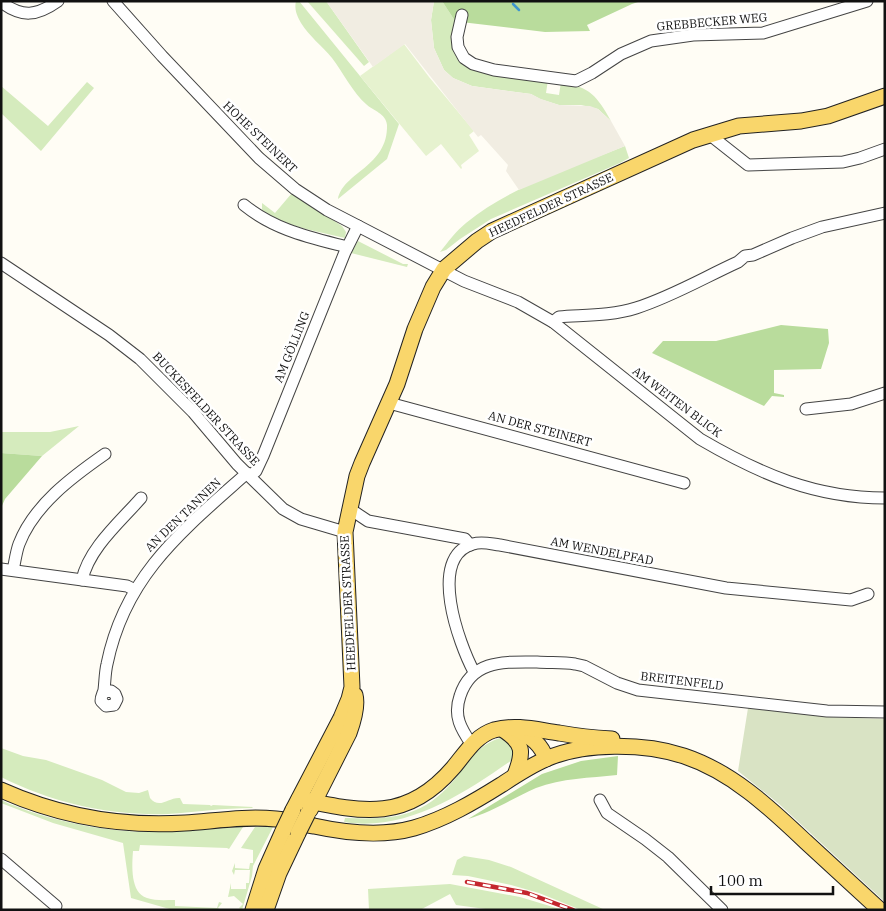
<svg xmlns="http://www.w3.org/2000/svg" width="886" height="911" font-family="'IBM Plex Serif',serif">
<rect width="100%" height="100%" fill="#fffdf5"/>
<g fill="#d5ebbd">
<path d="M296 1H299L399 124 387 159 338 199C343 172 388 167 387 125 386 113 373 111 366 104 354 94 342 71 332 58 322 46 309 36 301 23 297 16 294 9 296 1Z"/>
<path d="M307 1H326L369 62 364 66Z"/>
<path d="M434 1H442L457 24 462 59 548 80 546 93 559 95 561 82C590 87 597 96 611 121L598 109 581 105H559L540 99 531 94 472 86 453 78 444 70 434 48 431 20Z"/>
<path d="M87 82 94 88 41 151 1 113V86L48 126Z"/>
<path d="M625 146 629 158 620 163 491 219 460 239 446 250 440 252C448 242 456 231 466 223 511 186 571 168 625 146Z"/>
<path d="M292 193 342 226 346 232 345 238C316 231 286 227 262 210V203L275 213Z"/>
<path d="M358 241 403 264H408L407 267 351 253Z"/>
<path d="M79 426 42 456 1 453V432H50Z"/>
<path d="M500 738 505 739 515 752 512 760C463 794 406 832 344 822L345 818H347C394 820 426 817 458 775 469 760 480 744 500 738Z"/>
<path d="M1 748 23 756 46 760 102 780 126 792 139 793 148 790 150 798C160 810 168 797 180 798L183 804 210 805 211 806 213 805 253 807 252 808C224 808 196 812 168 814 110 816 53 803 1 777Z"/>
<path d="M1 800C45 820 103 832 151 832 182 832 213 828 243 827L229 849 227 848 140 845 139 851H133C132 865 130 893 147 898 155 901 166 900 175 900V906L217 908 219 902 222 903 218 908 220 910H173L131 898 123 843 53 823 1 803Z"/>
<path d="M255 827H273L253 866 252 876 242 910 239 908 243 904 234 896 228 897 231 883V889H246V883H249L250 870H235L234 875 232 871 235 863V868L249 869 250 863H253V850L241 848Z"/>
<path d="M464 856 489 860 511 867 605 910H581L539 893 511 885 468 876 452 875 457 860Z"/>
<path d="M450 884 520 897 563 910H493L456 905 450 894 420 910H369L368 889Z"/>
</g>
<g fill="#b9dc9c">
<path d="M442 1H641L632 4 587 25 590 31 545 32 461 22 457 24Z"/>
<path d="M781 325 828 329 829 343 821 369 774 370V393L784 395V397L772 396 764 406 652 353 663 341H716Z"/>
<path d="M1 453 42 456 5 499 1 508Z"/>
<path d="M618 756 617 775C590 778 562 778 536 788 513 798 492 812 468 819L542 774 581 761Z"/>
</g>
<path fill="#d9e3c4" d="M748 708 827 717 885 719V902L779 804 738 771Z"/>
<path fill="#e6f2cf" d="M404 44 429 77 474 131 469 135 479 151 461 165 462 168 461 169 441 144 426 156 360 76Z"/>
<path fill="#f1ede2" d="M326 1H434L431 20 434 48 444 70 453 78 472 86 531 94 541 99 559 105 590 106 598 109 611 121 625 146 519 190 506 171 508 165 481 135 478 137 405 44 373 67Z"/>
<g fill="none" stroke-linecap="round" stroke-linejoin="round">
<path stroke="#3f96cf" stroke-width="2.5" d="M513 4 519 10"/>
<defs>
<g id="minor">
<path d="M113 1 162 56 259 158 295 189 327 210 358 226 464 281 518 302 553 322 700 439C760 474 815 498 885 498"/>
<path d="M1 2C22 18 37 16 58 1"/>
<path d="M462 15 457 37 458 47 464 58 473 64 494 70 576 81 592 73 621 54 651 41 693 35 763 33 867 1"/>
<path d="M710 135 748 165 843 162 860 158 885 149"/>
<path d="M244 205C275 230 309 237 347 247"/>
<path d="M1 263 109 335 140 359 193 412 237 464 283 509 301 519 345 532"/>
<path d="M553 322 559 317C584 315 611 316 636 308 671 297 705 277 738 262L745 256 753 255 792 238 822 227 885 213"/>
<path d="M389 403 684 483"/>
<path d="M806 409 851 404 885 393"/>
<path d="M250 476 256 471 263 456 345 252 358 226"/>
<path d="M348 511 356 513 368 521 465 539 470 545"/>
<path d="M1 569 127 586 135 590"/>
<path d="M13 570C15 562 16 552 19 544 34 505 72 477 105 454"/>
<path d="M82 580C89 548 120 522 141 498"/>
<path d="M474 672C459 644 427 557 473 544 482 541 491 544 500 545L726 588 851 600 868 594"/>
<path d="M104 692 111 691 115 694 117 699 114 705 106 706 101 701C101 696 103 694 104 690 105 682 105 672 107 664 125 575 183 530 247 473"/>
<path d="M472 745C461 729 453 716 460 696 472 659 505 662 537 662 550 663 563 662 575 664L584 666 617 683 638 690 827 711 885 712"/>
<path d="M600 800 607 813 645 839 668 857 722 910"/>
<path d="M1 859 56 906"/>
</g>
<g id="major">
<path d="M502 729C524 743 524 752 515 775"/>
<path d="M517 729C530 737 541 743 546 759"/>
<path d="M1 790C59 816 122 827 185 823 215 821 245 816 276 819 289 820 301 824 314 826 346 833 382 837 414 828 445 819 474 802 501 785 515 776 530 766 546 759 584 742 645 743 684 756 732 772 769 807 805 841 830 864 855 887 880 910"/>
<path d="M299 799C361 812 406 823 453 768 465 754 475 736 494 730 516 724 537 730 559 733 576 736 594 738 612 739"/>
<path d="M293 810 341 718 349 699 352 687 345 532 357 476 362 463 397 384 415 329 433 287 444 269 477 241 492 231 693 140 739 126 801 121 828 116 885 96"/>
<path d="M310 810 349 733C353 722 358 706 355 695"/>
<path d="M253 910 266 869 283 831"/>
<path d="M266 910 279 873 298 833"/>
</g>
</defs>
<use href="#minor" stroke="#444" stroke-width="13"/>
<use href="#major" stroke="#222" stroke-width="17"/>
<use href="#minor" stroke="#fff" stroke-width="11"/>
<use href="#major" stroke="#f9d66b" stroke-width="15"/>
<defs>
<path id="rail" d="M467 882 527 893 573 910"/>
</defs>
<use href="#rail" stroke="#c4262e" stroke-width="4.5"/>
<use href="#rail" stroke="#fff" stroke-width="2.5" stroke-dasharray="8" stroke-linecap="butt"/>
<defs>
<g id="major-bridge">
<path d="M283 831 293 810"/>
<path d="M298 833 308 813"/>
</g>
</defs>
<use href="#major-bridge" stroke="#222" stroke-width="17" stroke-linecap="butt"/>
<use href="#major-bridge" stroke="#f9d66b" stroke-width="15"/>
</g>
<g text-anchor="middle" stroke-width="5" stroke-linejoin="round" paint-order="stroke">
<g font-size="12" fill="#111" stroke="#fff">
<text transform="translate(712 22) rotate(-5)" y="4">GREBBECKER WEG</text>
<text transform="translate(260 137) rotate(44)" y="4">HOHE STEINERT</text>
<text transform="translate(551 205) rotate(-25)" y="4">HEEDFELDER STRASSE</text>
<text transform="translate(292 347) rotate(-68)" y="4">AM GÖLLING</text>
<text transform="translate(677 402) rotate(37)" y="4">AM WEITEN BLICK</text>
<text transform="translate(206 409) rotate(47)" y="4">BUCKESFELDER STRASSE</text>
<text transform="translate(540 429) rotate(15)" y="4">AN DER STEINERT</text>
<text transform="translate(183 515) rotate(-44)" y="4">AN DEN TANNEN</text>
<text transform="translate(602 551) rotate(11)" y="4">AM WENDELPFAD</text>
<text transform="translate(348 603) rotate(-93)" y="4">HEEDFELDER STRASSE</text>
<text transform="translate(682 681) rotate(7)" y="4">BREITENFELD</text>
</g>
</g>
<rect width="886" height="911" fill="none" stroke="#111111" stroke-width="5"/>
<path d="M711 886v8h122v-8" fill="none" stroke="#111111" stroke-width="2.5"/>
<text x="718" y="886" font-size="15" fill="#111111" stroke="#ffffff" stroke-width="4" paint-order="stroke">100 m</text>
</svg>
